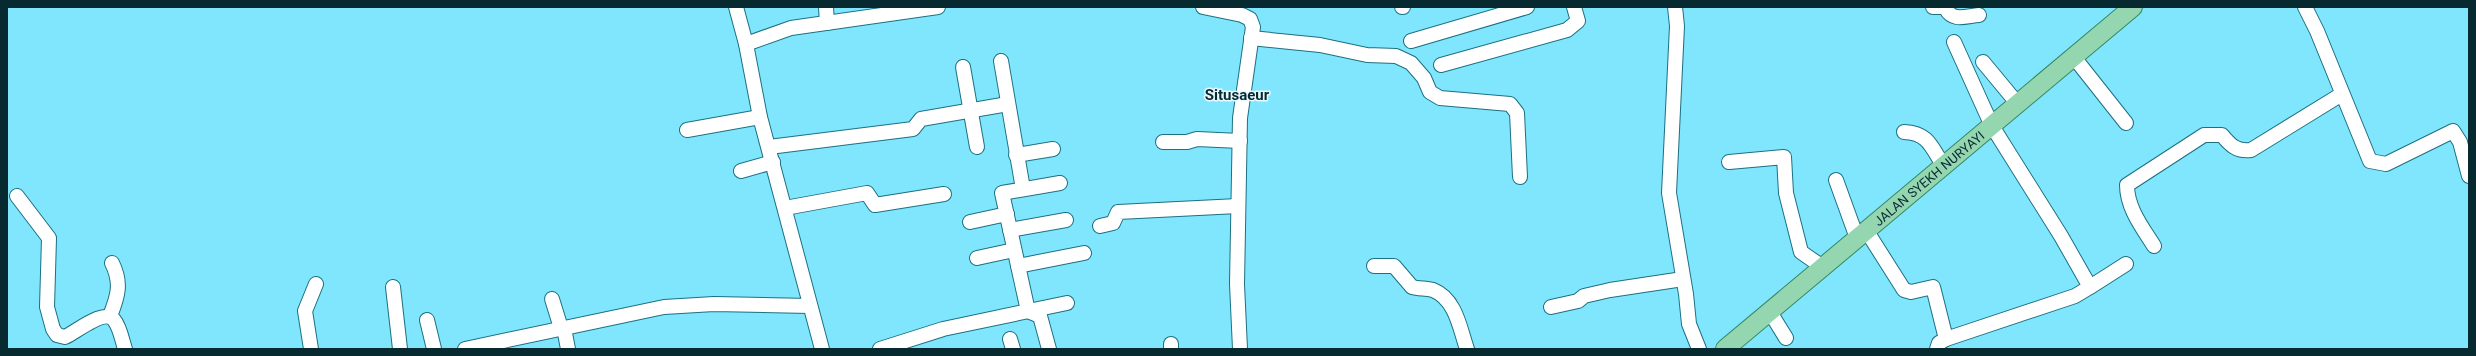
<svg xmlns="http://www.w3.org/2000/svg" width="2476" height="356" font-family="Roboto,sans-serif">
<rect width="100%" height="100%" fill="#80e6fe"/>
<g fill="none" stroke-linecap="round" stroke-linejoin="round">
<defs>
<g id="minor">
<path d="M736 7 746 44 760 117 822 349"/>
<path d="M826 7 827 23"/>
<path d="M1203 7 1242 15 1250 19 1253 27 1240 118 1237 284 1240 349"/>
<path d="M1402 7H1403"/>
<path d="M1675 7 1677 26 1669 193 1686 294 1689 324 1699 349"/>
<path d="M1933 7H1946"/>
<path d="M2305 7 2317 31 2370 161 2386 164 2453 131 2460 142 2469 176"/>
<path d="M1946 9C1953 22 1966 16 1979 15"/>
<path d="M1251 38 1320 45 1367 55 1396 56 1411 63 1424 78 1430 92 1440 98 1510 104 1517 113 1520 177"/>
<path d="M1411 41 1527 7"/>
<path d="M746 44 791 28 938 7"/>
<path d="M2073 56 2126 123"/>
<path d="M1001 61 1023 189"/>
<path d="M1983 62 2017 103"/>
<path d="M1441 65 1567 30 1578 21 1574 7"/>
<path d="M963 67 977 147"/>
<path d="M687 130 760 117"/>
<path d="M1904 132C1928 133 1931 146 1943 165"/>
<path d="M1163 142H1187L1197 139 1240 141"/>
<path d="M769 147 913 129 921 119 1008 104"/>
<path d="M1016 155 1053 149"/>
<path d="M1729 162 1784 157 1786 193 1801 252 1824 268"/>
<path d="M741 171 773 162"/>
<path d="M1836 180 1857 238"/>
<path d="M17 196 49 238 47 307 53 329 57 335 65 337C76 332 105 308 114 320 120 327 122 340 125 349"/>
<path d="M785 208 867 193 875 205 944 194"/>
<path d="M970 222 1007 214"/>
<path d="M1100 226 1113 223 1118 212 1238 206"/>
<path d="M1010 230 1066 220"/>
<path d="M1866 230 1904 290 1911 292 1933 287 1946 339 2075 296 2090 287 2061 236 1992 126 1954 42"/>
<path d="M2154 246C2142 227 2127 208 2127 185L2204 135H2222C2230 145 2237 152 2251 150L2342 94"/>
<path d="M977 258 1014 250"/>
<path d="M1018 266 1084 253"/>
<path d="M1374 266H1394L1412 287C1419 289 1426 288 1433 290 1456 299 1460 329 1467 349"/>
<path d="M393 287 400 349"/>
<path d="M2090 287 2126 264"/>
<path d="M552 299 561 328"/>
<path d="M1551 307 1578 301 1584 296 1610 290 1683 279"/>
<path d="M1770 312 1786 338"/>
<path d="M110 316C118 296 122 283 112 263"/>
<path d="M427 320 434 349"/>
<path d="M564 328 568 349"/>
<path d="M1010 339 1013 349"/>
<path d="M1171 344V349"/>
<path d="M311 349 305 311 316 284"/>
<path d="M465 349 664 307 714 304 810 306"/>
<path d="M880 349 943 329 1067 303"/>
<path d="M1049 349 1040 316 1028 311 1002 193 1060 183"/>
<path d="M1937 349 1939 343 1946 339"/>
</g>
<g id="major">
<path id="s1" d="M1725 349 2133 7"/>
</g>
</defs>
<use href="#minor" stroke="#1c7081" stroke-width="16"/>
<use href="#major" stroke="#348861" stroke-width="20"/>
<use href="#minor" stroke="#fff" stroke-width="14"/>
<use href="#major" stroke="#94d6b0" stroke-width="18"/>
</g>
<g text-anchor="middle" stroke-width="3" stroke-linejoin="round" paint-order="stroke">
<g font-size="13" fill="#072930" stroke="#e7f9fe">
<text dy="5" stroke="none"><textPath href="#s1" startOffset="266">JALAN SYEKH NURYAYI</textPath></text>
</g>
<g font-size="15" font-weight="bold" fill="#072930" stroke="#e7f9fe">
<text x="1237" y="100">Situsaeur</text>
</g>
</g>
<rect width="2476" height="356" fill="none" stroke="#072930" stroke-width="16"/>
</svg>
